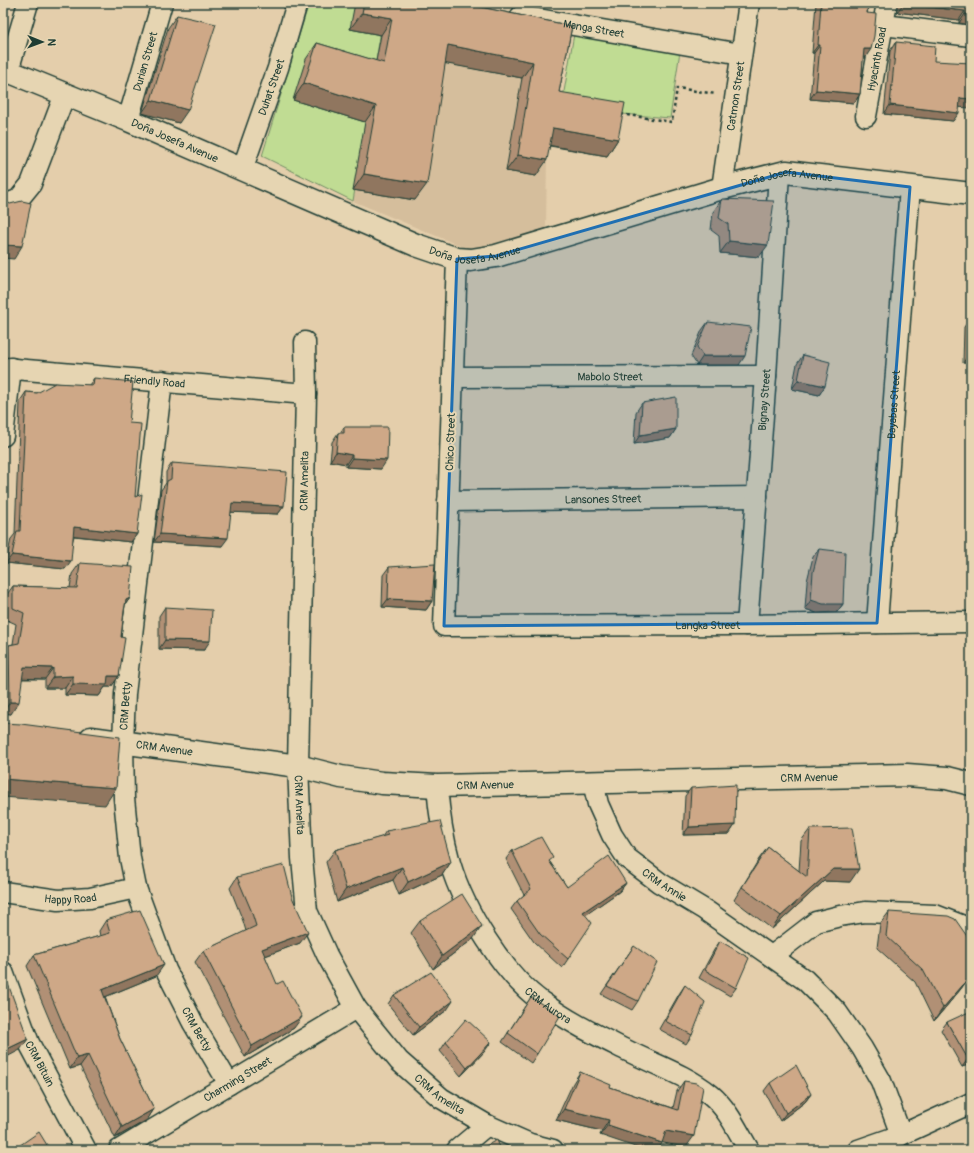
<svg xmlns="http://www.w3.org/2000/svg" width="974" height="1153" font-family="Pangolin,sans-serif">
<rect width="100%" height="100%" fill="#e4ceab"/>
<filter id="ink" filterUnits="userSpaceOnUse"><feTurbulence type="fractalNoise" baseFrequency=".025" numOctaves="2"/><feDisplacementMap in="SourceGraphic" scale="8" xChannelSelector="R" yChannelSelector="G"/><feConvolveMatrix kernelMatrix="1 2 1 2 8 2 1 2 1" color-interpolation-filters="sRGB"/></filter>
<g filter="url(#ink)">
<path fill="#d5be9c" d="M569 34 547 153 546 229 470 250 353 201 378 52Z"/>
<g fill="#c0dc93" stroke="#708c64">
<path d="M309 3H363L385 6 353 201 262 156Z"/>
<path d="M574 34 680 51 670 118 561 109Z"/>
</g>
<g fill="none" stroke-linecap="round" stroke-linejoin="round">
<defs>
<g id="street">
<path id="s1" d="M521 16 741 54"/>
<path d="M884 25 971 36"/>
<path d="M8 71 28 3"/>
<path id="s2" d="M866 116 887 3"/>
<path id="s3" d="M128 120 162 3"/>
<path id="s4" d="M242 170 278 68 297 3"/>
<path id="s5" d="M722 188 749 3"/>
<path d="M3 205 18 200 31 184 65 94"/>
<path id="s6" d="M457 259 444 626 747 625 971 622"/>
<path id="s7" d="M305 342 306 394 298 766 302 858 307 911 327 955 356 1008 399 1061 441 1098 487 1125 530 1144 553 1150"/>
<path id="s8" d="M3 368 306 394"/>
<path id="s9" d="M453 377 766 376"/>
<path id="s10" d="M162 381 125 694 123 742 124 798 130 858 136 888 166 970 193 1023 229 1084"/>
<path d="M3 436 11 368"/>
<path id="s11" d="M448 501 757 497"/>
<path id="s12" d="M877 623 910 187"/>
<path id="s13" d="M747 625 766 376 779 174"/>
<path id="s14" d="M593 782 598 804 612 835 627 858 660 883 705 910 805 980 837 1012 862 1048 881 1081 901 1135"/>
<path id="s15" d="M437 786C439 812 443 838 450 863 464 910 503 974 542 1002 567 1021 596 1035 624 1049 653 1064 685 1074 711 1095 728 1109 738 1132 749 1150"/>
<path id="s16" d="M3 892 58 900 90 898 136 888"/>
<path d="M772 956 816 922 840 916 865 912 935 915 971 929"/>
<path id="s17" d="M3 972 29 1043 86 1150"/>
<path id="s18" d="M119 1150 356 1008"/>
<path d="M457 1150 487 1125"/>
<path d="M858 1150 901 1135 971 1103"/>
</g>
<g id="secondary">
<path id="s19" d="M3 69 128 120 416 245 457 259 471 260 496 256 722 188 786 172 971 194"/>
<path id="s20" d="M91 738 298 766 341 777 382 783 437 786 907 775 947 778 971 784"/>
</g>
</defs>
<use href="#street" stroke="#1f3d34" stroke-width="23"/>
<use href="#secondary" stroke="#1f3d34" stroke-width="25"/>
<path stroke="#1f3d34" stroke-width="2.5" stroke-dasharray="3 3" stroke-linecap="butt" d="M621 114 672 122 677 88 716 94"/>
<use href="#street" stroke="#e6d5b2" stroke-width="20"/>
<use href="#secondary" stroke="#e6d5b2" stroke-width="22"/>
</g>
<g fill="#b19074" stroke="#1f3d34">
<path d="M355 3H461L572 26 559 92 618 139 607 156 550 146 536 176 506 171 522 78 445 63 415 200 353 190 365 122 293 100 306 59 317 43 376 61 381 35 350 29Z"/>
<path d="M816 3H868L865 58H863L860 94 854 103 810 99 814 53H812Z"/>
<path d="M897 3H971V25L959 23V20L897 12Z"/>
<path d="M177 15 179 123 142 113 168 28Z"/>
<path d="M896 42 934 61 959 107 953 121 884 114 890 51Z"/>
<path d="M722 199 759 257 720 253 719 236 711 230 713 212Z"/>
<path d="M970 319 971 363H963L964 327Z"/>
<path d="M708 322 739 365H697L691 356 702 330Z"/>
<path d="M803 355 825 386 819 395 792 389 797 364Z"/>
<path d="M94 378 129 423 135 497 137 534 131 542 74 536 65 569 6 563 11 539 15 534 20 401 26 392 37 393 89 385Z"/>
<path d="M642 403 676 429 670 438 634 444 636 412Z"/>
<path d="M344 427 381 469 346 467V464L330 461 332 442 338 433H340Z"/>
<path d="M172 463 284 506 278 514 231 512 222 546 154 542 161 490 166 483V472Z"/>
<path d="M819 549 843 604 837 612 817 613 805 609 807 581 813 557Z"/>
<path d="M80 563 130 598 125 605 121 637 119 676 111 687H105L99 696 65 695V688H45V679H22L11 714 3 713V653L9 645 13 644 16 624 5 619V597L13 586 70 588 72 574Z"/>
<path d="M389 567 432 601 426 610 382 607 383 575Z"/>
<path d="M165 607 204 650 159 649V616Z"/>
<path d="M691 788 735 825 729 834 683 835 685 796Z"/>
<path d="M810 829 850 882 824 881 772 929 734 900 759 859 768 847 799 871 801 841Z"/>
<path d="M386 831 451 862 442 875 399 895 393 880 337 902 326 862 335 850 382 837Z"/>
<path d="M512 851 550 862 567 887 626 883 620 891 585 915 568 959 562 968 534 942 511 909 517 901 524 895 506 859Z"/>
<path d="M237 877 300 943 265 956 294 1028 245 1057 195 962 203 951 246 931 243 921 230 888Z"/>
<path d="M889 912 969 978 960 990 934 1021 915 982 877 948 880 924Z"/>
<path d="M106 920 156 976 105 997 120 1039 154 1109 147 1120 115 1138 80 1066 70 1069 27 966 34 955 100 936 99 931Z"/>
<path d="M420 921 473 939 433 969 411 933Z"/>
<path d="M720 941 736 988 730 996 699 978 714 950Z"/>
<path d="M634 946 638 1001 632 1010 601 994Z"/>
<path d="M685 985 692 1035 686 1044 659 1029 679 994Z"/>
<path d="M394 995 447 1010 413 1035 388 1004Z"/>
<path d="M531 997 537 1054 531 1063 502 1042Z"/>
<path d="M947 1022 971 1064 962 1067 941 1030Z"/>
<path d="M446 1042 485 1051 461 1076 440 1051Z"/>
<path d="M580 1072 610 1087 673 1108 677 1091 684 1081 686 1147 663 1142 600 1135 602 1131 556 1120 573 1083Z"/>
<path d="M770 1083 811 1094 805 1102 780 1121 764 1091Z"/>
</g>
<g fill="#90765e" stroke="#1f3d34">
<path d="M903 4 965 11 959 20 897 12Z"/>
<path d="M362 13 392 18 381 35 350 29Z"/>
<path d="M965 14 971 15V25L959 23Z"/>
<path d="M448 45 533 62 522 78 437 62Z"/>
<path d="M818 45H820L814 53H812Z"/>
<path d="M864 49H871L865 58 858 57Z"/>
<path d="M304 83 376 106 365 122 293 100Z"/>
<path d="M816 90 860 94 854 103 810 99Z"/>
<path d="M960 98 971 99V108L954 107Z"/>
<path d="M151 100 188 110 179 123 142 113Z"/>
<path d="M890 105 959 113 953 121 884 114Z"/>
<path d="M553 128 618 139 607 156 542 144Z"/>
<path d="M518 155 547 160 536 176 506 171Z"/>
<path d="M364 174 427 184 415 200 353 190Z"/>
<path d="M729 241 768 245 759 257 720 253Z"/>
<path d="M3 245 22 246 14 259 3 258Z"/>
<path d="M969 354H971V363H963Z"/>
<path d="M703 356H745L739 365H697Z"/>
<path d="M798 380 825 386 819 395 792 389Z"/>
<path d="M676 429 670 438 634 444 640 435Z"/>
<path d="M336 452 352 455 346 464 330 461Z"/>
<path d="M352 458 387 460 381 469 346 467Z"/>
<path d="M232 503 284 506 278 514 226 512Z"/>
<path d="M74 527 137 534 131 542 68 535Z"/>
<path d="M160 534 228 538 222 546 154 542Z"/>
<path d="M12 555 71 561 65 569 6 563Z"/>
<path d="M130 598 122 609 126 600Z"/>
<path d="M388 599 432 601 426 610 382 607Z"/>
<path d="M811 600 843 604 837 612 817 613 805 609Z"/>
<path d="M165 640 210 641 204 650 159 649Z"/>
<path d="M24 667 53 668 45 679 16 678Z"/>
<path d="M73 676 65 688H45L53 677Z"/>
<path d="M108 676H119L111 687H105L99 696 65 695 73 684Z"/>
<path d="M10 702H19L11 714 3 713Z"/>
<path d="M3 779 116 788 105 805 3 797Z"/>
<path d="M735 825 729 834 683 835 689 827Z"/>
<path d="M451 862 442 875 399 895 408 882Z"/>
<path d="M402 867 393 880 337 902 346 889Z"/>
<path d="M833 869H859L850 882 824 881 772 929 781 916Z"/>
<path d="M626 883 620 891 577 921 583 912Z"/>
<path d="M482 926 473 939 433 969 442 956Z"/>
<path d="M308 932 300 943 254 960 262 949Z"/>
<path d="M164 965 156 976 95 1001 102 990Z"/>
<path d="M969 978 960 990 934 1021 943 1008Z"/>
<path d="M453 1001 447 1010 413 1035 419 1027Z"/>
<path d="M302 1017 294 1028 245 1057 252 1046Z"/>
<path d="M28 1039 20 1050 3 1059V1051Z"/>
<path d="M491 1042 485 1051 461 1076 467 1068Z"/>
<path d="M88 1055 80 1066 70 1069 77 1058Z"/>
<path d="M971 1057V1064L962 1067 968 1059Z"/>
<path d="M811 1094 805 1102 780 1121 786 1113Z"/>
<path d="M154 1109 147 1120 115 1138 122 1127Z"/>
<path d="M564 1109 609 1120 602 1131 556 1120Z"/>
<path d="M608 1125 662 1143 658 1150H644L600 1135Z"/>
<path d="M666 1131 694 1136 686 1147 658 1142Z"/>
</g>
<g fill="#cea887" stroke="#1f3d34">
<path d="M364 3H461L572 26 559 92 625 103 618 139 553 128 547 160 518 155 533 62 448 45 427 184 364 174 376 106 304 83 317 43 384 63 392 18 362 13Z"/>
<path d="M821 3H868L867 13 876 14 874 36 871 49H864L860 94 816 90 820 45H818Z"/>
<path d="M903 3H971V15L965 14V11L903 4Z"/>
<path d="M177 15 216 24 188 110 151 100Z"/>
<path d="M896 42 935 46 934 61 971 63V99L960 98 959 113 890 105Z"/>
<path d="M3 199 10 204 22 201 31 203 22 246 3 245Z"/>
<path d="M722 199 774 201 768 245 729 241 728 224 719 218Z"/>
<path d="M970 319H971V354H969Z"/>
<path d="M708 322 751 327 745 356H703L697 347Z"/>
<path d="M803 355 830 362 825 386 798 380Z"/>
<path d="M94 378 133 382 129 423 141 424 135 497 142 494 137 534 74 527 71 561 12 555 17 531H20L26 392 37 393 55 383 93 385Z"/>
<path d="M676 397V429L640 435 642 403Z"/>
<path d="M344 427H388L387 460 352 458V455L336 452 338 433H344Z"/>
<path d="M172 463 287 472 284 506 232 503 228 538 160 534 167 481 171 479Z"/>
<path d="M819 549 845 552 843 604H823L811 600 813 572Z"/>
<path d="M80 563 133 567 130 598 126 600 124 611 121 637 125 638 119 676H108L107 685 73 684V676L53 677V668L24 667 19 702H10L9 645 19 643 24 613 13 608V586L77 588Z"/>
<path d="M435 564 432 601 388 599 389 567Z"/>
<path d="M165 607 212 610 210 641 165 640Z"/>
<path d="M3 723 21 724 120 737 116 788 3 779Z"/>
<path d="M736 785 735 825 689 827 691 788Z"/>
<path d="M440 821 451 862 408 882 402 867 346 889 335 850 388 835 386 831Z"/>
<path d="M852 828 859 869H833L781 916 742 887 768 847 807 877 810 829Z"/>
<path d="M541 837 553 858 549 861 567 887 609 856 626 883 583 912 592 923 568 959 540 934 517 901 531 889 512 851Z"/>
<path d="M284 865 292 897 308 932 262 949 277 984 283 981 302 1017 252 1046 203 951 256 926 251 910 237 877Z"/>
<path d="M462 894 482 926 442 956 420 921Z"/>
<path d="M140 910 164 965 102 990 120 1039 154 1109 122 1127 88 1055 77 1058 34 955 110 933 106 920Z"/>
<path d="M889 912 948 916 955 919 971 942V965L969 978 943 1008 923 970 886 936Z"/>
<path d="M720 941 749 958 736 988 705 970Z"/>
<path d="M634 946 657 962 638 1001 607 986Z"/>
<path d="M3 970 28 1039 3 1051Z"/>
<path d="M431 972 453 1001 419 1027 394 995Z"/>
<path d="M685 985 705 1002 692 1035 665 1021Z"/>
<path d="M531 997 560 1016 537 1054 508 1033Z"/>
<path d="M971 1011V1057L968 1059 947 1022Z"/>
<path d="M466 1019 491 1042 467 1068 446 1042Z"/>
<path d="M796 1065 811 1094 786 1113 770 1083Z"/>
<path d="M580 1072 611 1085 610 1087 678 1110 684 1081 696 1083 703 1087 694 1136 666 1131 662 1143 608 1125 609 1120 564 1109Z"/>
<path d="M39 1132 50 1150H13Z"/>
<path d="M497 1140 501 1150H478Z"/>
<path d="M909 1144 910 1150H893Z"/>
</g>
</g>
<path fill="#1f6fb2" fill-opacity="0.2" stroke="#1f6fb2" stroke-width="3" stroke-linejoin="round" d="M786 172 910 187 877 623 444 626 457 259 496 256Z"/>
<g text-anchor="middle" stroke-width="4" stroke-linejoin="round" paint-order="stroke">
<g font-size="11" fill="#1f3d34" stroke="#e6d5b2">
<text dy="4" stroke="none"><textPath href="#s1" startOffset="74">Manga Street</textPath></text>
<text dy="4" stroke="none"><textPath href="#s2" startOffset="58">Hyacinth Road</textPath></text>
<text dy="4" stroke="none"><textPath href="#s3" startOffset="61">Durian Street</textPath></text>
<text dy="4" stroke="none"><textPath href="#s4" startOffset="88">Duhat Street</textPath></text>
<text dy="4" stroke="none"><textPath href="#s5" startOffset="93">Catmon Street</textPath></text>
<text dy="4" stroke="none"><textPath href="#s19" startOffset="186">Doña Josefa Avenue</textPath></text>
<text dy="4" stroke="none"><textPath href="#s19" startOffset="834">Doña Josefa Avenue</textPath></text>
<text dy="4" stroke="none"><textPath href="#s19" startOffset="510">Doña Josefa Avenue</textPath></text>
<text dy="4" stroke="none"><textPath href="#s9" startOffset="157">Mabolo Street</textPath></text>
<text dy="4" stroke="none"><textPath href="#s8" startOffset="152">Friendly Road</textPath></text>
<text dy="4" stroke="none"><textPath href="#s13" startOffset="226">Bignay Street</textPath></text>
<text dy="4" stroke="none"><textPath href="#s12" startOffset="219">Bayabas Street</textPath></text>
<text transform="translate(450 442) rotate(-88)" y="4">Chico Street</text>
<text transform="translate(304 481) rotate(-89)" y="4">CRM Amelita</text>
<text dy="4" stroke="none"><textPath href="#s11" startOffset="155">Lansones Street</textPath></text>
<text dy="4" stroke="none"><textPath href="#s6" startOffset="631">Langka Street</textPath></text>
<text transform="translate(125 706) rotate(-86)" y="4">CRM Betty</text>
<text dy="4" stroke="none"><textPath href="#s20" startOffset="74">CRM Avenue</textPath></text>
<text dy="4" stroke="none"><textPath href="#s20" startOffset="722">CRM Avenue</textPath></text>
<text dy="4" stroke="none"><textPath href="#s20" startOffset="398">CRM Avenue</textPath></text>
<text dy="4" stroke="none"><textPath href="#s7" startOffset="463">CRM Amelita</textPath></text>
<text dy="4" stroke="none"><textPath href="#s14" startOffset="130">CRM Annie</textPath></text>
<text dy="4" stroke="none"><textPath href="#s16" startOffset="68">Happy Road</textPath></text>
<text dy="4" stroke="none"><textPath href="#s15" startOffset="254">CRM Aurora</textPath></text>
<text dy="4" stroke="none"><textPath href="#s10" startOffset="664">CRM Betty</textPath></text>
<text dy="4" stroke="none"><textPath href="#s17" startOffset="99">CRM Bituin</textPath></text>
<text dy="4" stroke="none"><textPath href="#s18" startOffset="138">Charming Street</textPath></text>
<text dy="4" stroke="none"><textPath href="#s7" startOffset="799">CRM Amelita</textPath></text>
</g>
</g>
<rect width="974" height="1153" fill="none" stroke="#e6d5b2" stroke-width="16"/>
<rect x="8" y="8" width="958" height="1137" fill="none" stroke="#1f3d34" stroke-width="1.5" filter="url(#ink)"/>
<g transform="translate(42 42) rotate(91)" stroke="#e6d5b2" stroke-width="3" paint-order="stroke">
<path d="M0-3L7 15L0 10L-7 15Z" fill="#1f3d34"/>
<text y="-6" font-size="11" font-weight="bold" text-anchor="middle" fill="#1f3d34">N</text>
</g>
</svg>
